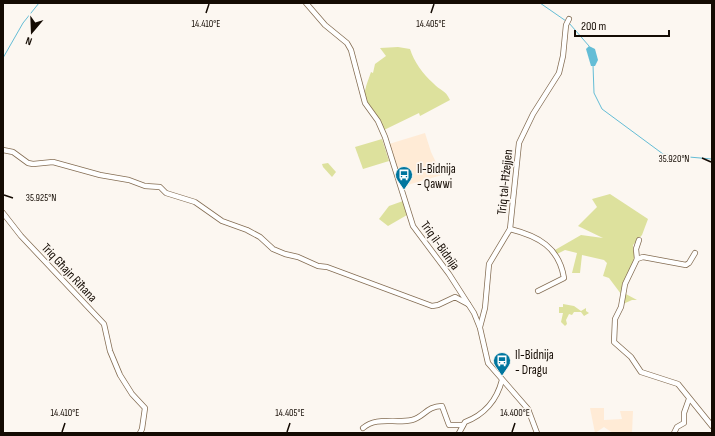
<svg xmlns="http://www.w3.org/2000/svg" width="715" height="436" font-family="'Sofia Sans Condensed',sans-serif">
<rect width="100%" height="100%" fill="#fcf7f1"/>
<g fill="#ffebd6">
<path d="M425 133 431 152 442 175 404 186 389 144Z"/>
<path d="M590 408H604V420L622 419 620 411H633L632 433H613L604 427 595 433Z"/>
</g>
<g fill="#dde19d">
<path d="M398 47 410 49C414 62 423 74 433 83 440 91 445 89 450 100L420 116 419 113 384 130C382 117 363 105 365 91 366 85 369 78 371 72L373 73 375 64 386 56 380 48Z"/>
<path d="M382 139 389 161 363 169 355 147Z"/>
<path d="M328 163 336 172 332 177 323 167 322 164Z"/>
<path d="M610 194 648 219 642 235 633 245 635 261 625 278 621 294 609 278 603 276 607 263 604 260 582 255 580 273H572L577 253 565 250 557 254 555 250 581 235 603 238 578 226 597 207 592 199Z"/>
<path d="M403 201 407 215 388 226 379 219 389 206Z"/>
<path d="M624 293 637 300H632L623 304Z"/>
<path d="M563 304 574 306 581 311 586 308V311L589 313 584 316 581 312H574L572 315 569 314 566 320 567 324 565 326 561 322 563 313H559V307H563Z"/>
</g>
<path fill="#64bdd6" d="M589 46 595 49 598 60 595 66H591L586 49Z"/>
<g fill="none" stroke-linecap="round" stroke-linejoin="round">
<g stroke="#64bdd6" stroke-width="1">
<path d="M540 3 566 21"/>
<path d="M569 23 589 46"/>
<path d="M3 58 23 23 39 3"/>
<path d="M593 65 594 93 602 109 663 154 672 155"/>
<path d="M677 156 712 159"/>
</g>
<defs>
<g id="minor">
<path d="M306 3 325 25 347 43 351 50 365 103 378 121 385 137 413 226 449 274 474 313 480 328 488 363 528 409 537 433"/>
<path d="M3 150 13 152 28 163 33 164 53 162 100 175 129 180 145 186 160 187 166 193 195 202 222 221 247 230 260 237 273 249 285 254 298 257 318 266 327 267 432 306 438 305 455 297 468 304"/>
<path d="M3 213 21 236 104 324 110 351 120 375 132 394 145 408 142 429 140 433"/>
<path d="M510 229C538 236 559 247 564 278L538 291"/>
<path d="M639 240 636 249 637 259 625 284 621 307 615 319 614 342 631 357 641 372 678 384 712 426"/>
<path d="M637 259 643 257 686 265 689 263 695 253"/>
<path d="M480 327 485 308 489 264 510 229 519 143 533 114 559 73 563 56 566 25 569 19"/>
<path d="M363 428C377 416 395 424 412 420 424 417 427 406 442 406L449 425H463"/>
<path d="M459 433 465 422C484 415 497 400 502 380"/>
<path d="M674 433 677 427 684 423V413L689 399"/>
</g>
</defs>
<use href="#minor" stroke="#846d53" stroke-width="6"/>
<use href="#minor" stroke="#fff" stroke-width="4.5"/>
</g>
<path fill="none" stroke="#140b03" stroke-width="1.5" d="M206 13 209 4M431 13 434 4M702 158 711 162M4 195 13 198M62 432 65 423M287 432 290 423M512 432 515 423"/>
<defs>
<symbol id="bus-pin" viewBox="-11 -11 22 30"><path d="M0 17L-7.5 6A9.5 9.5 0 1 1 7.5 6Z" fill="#00769f" stroke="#fcf7f1"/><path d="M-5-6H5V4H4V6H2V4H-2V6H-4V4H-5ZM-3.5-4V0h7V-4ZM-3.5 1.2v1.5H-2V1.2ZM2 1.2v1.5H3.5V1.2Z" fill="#fff"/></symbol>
</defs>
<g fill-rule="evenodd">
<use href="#bus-pin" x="394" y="165" width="20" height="27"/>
<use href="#bus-pin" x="492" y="351" width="20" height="27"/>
</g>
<g text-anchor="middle" stroke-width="3.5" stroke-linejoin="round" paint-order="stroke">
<g font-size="13" fill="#140b03" stroke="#fcf7f1" text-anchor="start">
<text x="417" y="173">Il-Bidnija<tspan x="417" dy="15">- Qawwi</tspan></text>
<text x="515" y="359">Il-Bidnija<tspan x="515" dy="15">- Dragu</tspan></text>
</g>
<g font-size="13" fill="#140b03" stroke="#fcf7f1">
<text transform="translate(504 182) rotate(-84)" y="5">Triq tal-Ħżejjen</text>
<text transform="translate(441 245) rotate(54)" y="5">Triq il-Bidnija</text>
<text transform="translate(70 272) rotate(47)" y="5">Triq Għajn Riħana</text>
</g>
</g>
<g font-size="10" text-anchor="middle" fill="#140b03" stroke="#fcf7f1" stroke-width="3.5" stroke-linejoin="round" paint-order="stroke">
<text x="206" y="27">14.410°E</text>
<text x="431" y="27">14.405°E</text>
<text x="674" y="162">35.920°N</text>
<text x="41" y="201">35.925°N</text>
<text x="65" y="416">14.410°E</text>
<text x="290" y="416">14.405°E</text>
<text x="515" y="416">14.400°E</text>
</g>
<rect width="715" height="436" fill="none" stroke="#140b03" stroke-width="8"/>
<g transform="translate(32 32) rotate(199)" stroke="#fcf7f1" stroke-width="3" paint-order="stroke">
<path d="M0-3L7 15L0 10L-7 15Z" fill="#140b03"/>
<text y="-6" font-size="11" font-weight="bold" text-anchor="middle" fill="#140b03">N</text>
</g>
<path d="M575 30v6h94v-6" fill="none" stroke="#140b03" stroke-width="2"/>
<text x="581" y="30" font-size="12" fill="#140b03" stroke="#fcf7f1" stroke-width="3" paint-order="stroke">200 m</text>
</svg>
